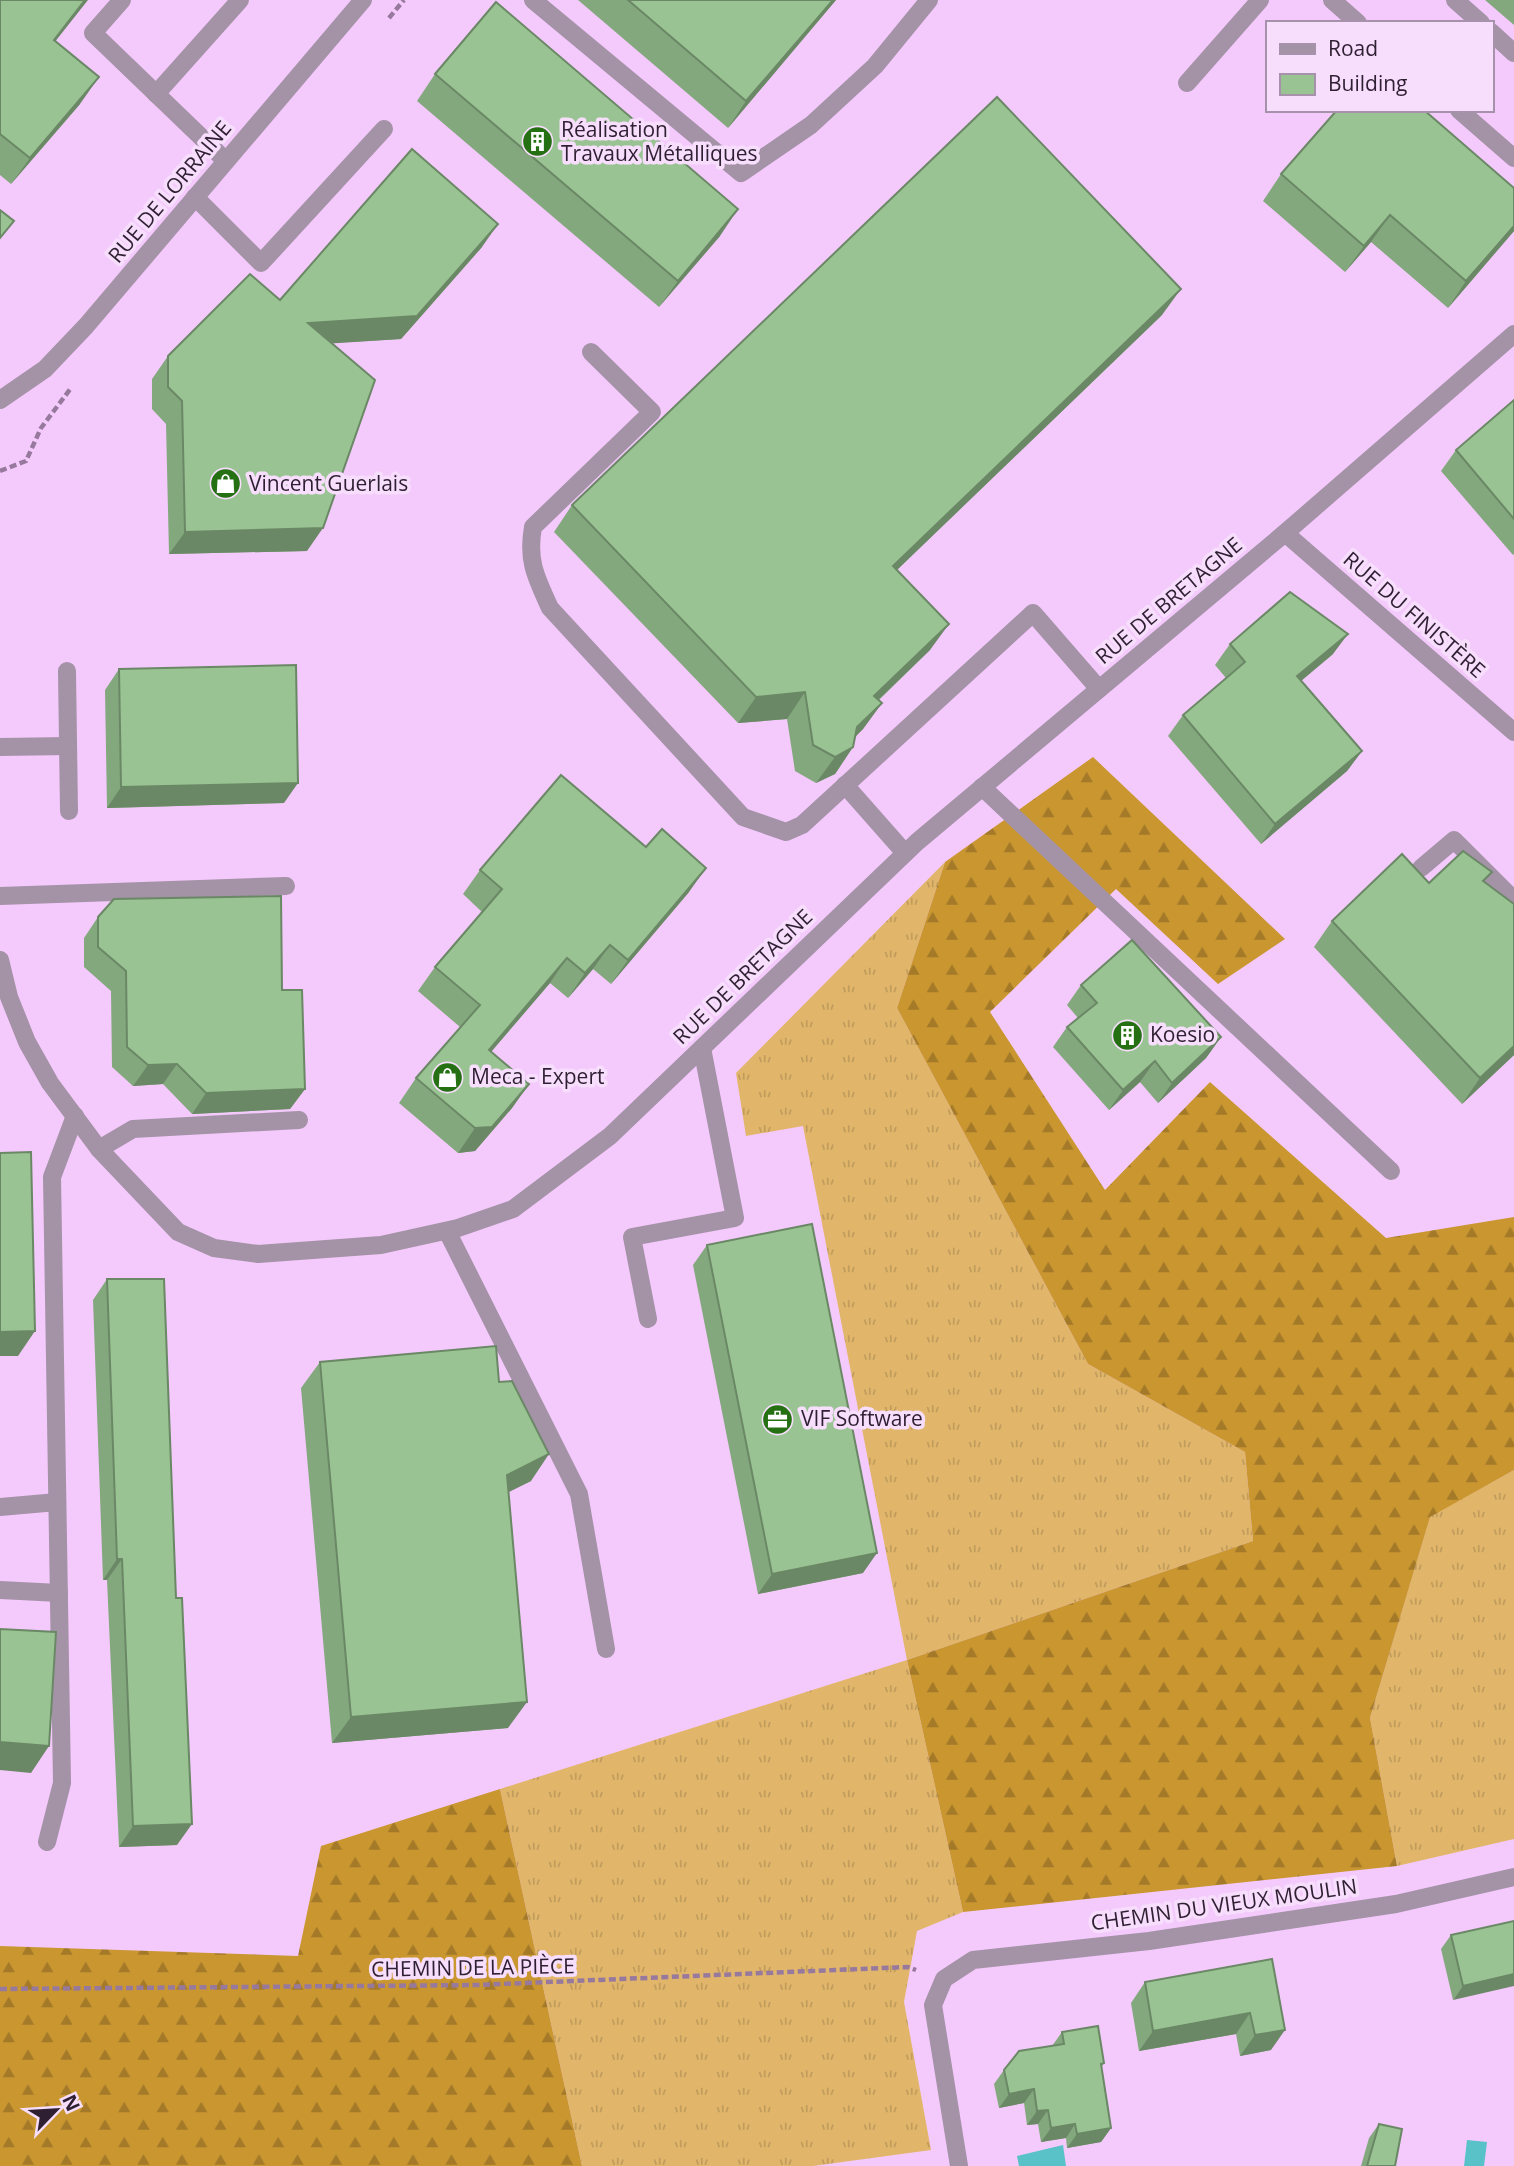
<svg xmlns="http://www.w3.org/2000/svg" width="1514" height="2166" font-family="'Open Sans',sans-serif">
<defs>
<pattern id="grass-tufts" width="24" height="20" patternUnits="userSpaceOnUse" patternTransform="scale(1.75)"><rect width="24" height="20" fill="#e1b66a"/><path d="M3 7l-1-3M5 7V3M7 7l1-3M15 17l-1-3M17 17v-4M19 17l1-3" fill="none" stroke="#c19c5c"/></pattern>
<pattern id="forest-firs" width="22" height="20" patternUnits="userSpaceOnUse" patternTransform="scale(1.75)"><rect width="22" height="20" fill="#c99630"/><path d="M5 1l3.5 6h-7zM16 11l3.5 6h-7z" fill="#a47a29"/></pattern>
</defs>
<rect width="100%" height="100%" fill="#f4cafc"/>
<g fill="url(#grass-tufts)">
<path d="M945 862 897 1008 1088 1364 1245 1452 1253 1541 907 1660 963 1912 917 1931 904 2002 931 2150 813 2166H582L500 1789 907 1660 803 1126 746 1136 736 1073Z"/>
<path d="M1514 1470V1839L1397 1866 1370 1718 1430 1516Z"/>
</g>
<g fill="url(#forest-firs)">
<path d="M1093 757 1285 939 1218 984 1116 889 990 1012 1105 1190 1210 1082 1386 1238 1514 1217V1470L1430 1517 1370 1718 1397 1866 963 1912 907 1660 1253 1541 1245 1452 1088 1364 897 1008 945 862Z"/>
<path d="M500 1789 582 2166H0V1946L298 1956 321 1846Z"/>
</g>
<g fill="#59c1c8">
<path d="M1467 2140 1487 2142 1484 2166H1464Z"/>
<path d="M1063 2145 1066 2166H1019L1017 2156Z"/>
</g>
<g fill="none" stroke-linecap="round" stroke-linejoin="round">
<g stroke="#97799d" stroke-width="4.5" stroke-dasharray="7 3.5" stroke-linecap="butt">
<path d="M389 18 404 0"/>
<path d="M0 471 26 461 41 428 71 388"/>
<path d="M0 1989 477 1985 908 1967 916 1970"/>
</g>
<g stroke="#a492a7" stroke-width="18">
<path d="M122 0 93 33 226 161"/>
<path d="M533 0 741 173 811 125 875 66 929 0"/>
<path d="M1332 0 1358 23"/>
<path d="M1455 0 1481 23"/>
<path d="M1491 32 1514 53"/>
<path d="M1187 83 1260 0"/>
<path d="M156 94 240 0"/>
<path d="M1459 110 1514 158"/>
<path d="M195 197 261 263 384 129"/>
<path d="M591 352 652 412 533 527C527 561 536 577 550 608L743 817 786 832 802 825 1033 613 1099 689"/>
<path d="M67 671 69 811"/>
<path d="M0 747 68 746"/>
<path d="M845 785 905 853"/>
<path d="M982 787 1391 1171"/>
<path d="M1421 868 1454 840 1514 900"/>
<path d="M0 896 286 886"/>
<path d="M99 1149 133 1129 299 1120"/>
<path d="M447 1231 579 1494 606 1649"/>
<path d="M648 1319 632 1237 735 1218 702 1048"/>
<path d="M0 1507 57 1502"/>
<path d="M0 1590 59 1593"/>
<path d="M47 1842 62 1783 52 1177 75 1116"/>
</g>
<g stroke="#a492a7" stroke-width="18">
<path d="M0 400 45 369 86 326 363 0"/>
<path d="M1285 533 1514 732"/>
<path d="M0 960 9 997 27 1042 50 1083 99 1149 178 1232 214 1248 258 1254 381 1245 458 1228 513 1209 610 1136 917 842 1285 533 1514 334"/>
<path d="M959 2166 933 2005 944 1979 973 1960 1149 1941 1396 1904 1514 1877"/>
</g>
</g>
<g fill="#84a87e">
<path d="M0 0 55 42 80 104 11 184 0 175Z"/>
<path d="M578 0H836L728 128Z"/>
<path d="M1485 0H1514V25Z"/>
<path d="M435 74 720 236 659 307 417 101Z"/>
<path d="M1281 174 1514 231 1448 308 1371 242 1345 272 1263 201Z"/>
<path d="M482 247 401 339 332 343 307 551 169 554 166 424 152 409V379L168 356 280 300Z"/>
<path d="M1162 315 897 570 930 650 879 700 882 703 863 729 855 737 853 747 835 774 816 783 795 771 787 719 738 723 554 532 572 505Z"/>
<path d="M1514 400V554L1513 555 1441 471 1456 450Z"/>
<path d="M1230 644 1333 654 1301 681 1362 751 1347 771 1261 844 1168 736 1183 715 1226 678 1215 665Z"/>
<path d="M119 669 284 803 107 808 105 690Z"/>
<path d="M480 870 689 892 611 984 593 969 568 998 550 983 491 1052 529 1084 512 1108 475 1151 458 1153 399 1103 416 1078 460 1027 418 991 435 967 482 912 463 894Z"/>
<path d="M1485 882 1514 904V1055L1462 1104 1314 947 1332 921 1429 883Z"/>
<path d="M98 917 282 990 305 1089 290 1109 192 1114 163 1084 133 1086 112 1067 111 991 84 967V938Z"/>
<path d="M1081 985 1221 1037 1206 1058 1158 1103 1140 1082 1109 1110 1053 1047 1067 1027 1078 1018 1067 1005Z"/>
<path d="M707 1245 863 1573 758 1594 693 1265Z"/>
<path d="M107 1279 177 1845 119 1847 107 1580H103L93 1300Z"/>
<path d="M320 1362 499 1382 531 1481 508 1492V1728L332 1743 301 1388Z"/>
<path d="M1514 1921 1453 2000 1441 1949 1451 1935Z"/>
<path d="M1272 1959 1271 2050 1240 2056 1236 2034 1139 2051 1131 2003 1145 1982Z"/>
<path d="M1062 2032 1104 2063 1101 2068 1111 2128 1101 2142 1067 2148 1066 2138 1041 2142 1038 2124 1027 2125 1024 2103 999 2108 994 2084 1004 2070 1052 2046Z"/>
<path d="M1379 2124 1395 2166H1361L1369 2138Z"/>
</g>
<g fill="#6b8866">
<path d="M85 0H88L35 67 54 40Z"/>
<path d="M833 0H836L728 128 746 101Z"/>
<path d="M99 77 80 104 11 184 30 158Z"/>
<path d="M738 209 720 236 659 307 678 281Z"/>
<path d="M1390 215 1371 242 1345 272 1364 246Z"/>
<path d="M498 224 482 247 401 339 292 346 308 323Z"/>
<path d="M1514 226V231L1448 308 1466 281Z"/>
<path d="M1181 289 1162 315 874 592 893 566Z"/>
<path d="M323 528 307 551 169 554 185 532Z"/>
<path d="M949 624 930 650 855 722 874 696Z"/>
<path d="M1348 634 1333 654 1283 696 1297 676Z"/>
<path d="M805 692 787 719 738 723 756 697Z"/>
<path d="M882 703 863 729 838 754 857 727Z"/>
<path d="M853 747 835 774 816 783 835 757Z"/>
<path d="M1362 751 1347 771 1261 844 1275 824Z"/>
<path d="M298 783 284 803 107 808 121 787Z"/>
<path d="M706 868 689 892 611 984 628 960Z"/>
<path d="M610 945 593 969 568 998 585 973Z"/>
<path d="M567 958 550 983 472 1074 489 1050Z"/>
<path d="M1221 1037 1206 1058 1158 1103 1172 1083Z"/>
<path d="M1514 1046V1055L1462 1104 1480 1078Z"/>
<path d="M1155 1061 1140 1082 1109 1110 1123 1090Z"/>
<path d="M177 1064 163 1084 133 1086 148 1065Z"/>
<path d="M529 1084 512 1108 475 1151 458 1153 475 1128Z"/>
<path d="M305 1089 290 1109 192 1114 206 1093Z"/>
<path d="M35 1331 18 1356H0V1332Z"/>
<path d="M549 1454 531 1481 489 1502 507 1475Z"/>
<path d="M877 1553 863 1573 758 1594 772 1574Z"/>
<path d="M117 1559H122L107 1580H103Z"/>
<path d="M527 1702 508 1728 332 1743 351 1717Z"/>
<path d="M0 1742 49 1746 31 1773 0 1770Z"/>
<path d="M192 1824 177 1845 119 1847 133 1826Z"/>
<path d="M1514 1974V1986L1453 2000 1463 1986Z"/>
<path d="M1250 2013 1236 2034 1139 2051 1153 2031Z"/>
<path d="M1285 2030 1271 2050 1240 2056 1255 2035Z"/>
<path d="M1034 2089 1024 2103 999 2108 1009 2094Z"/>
<path d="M1048 2110 1038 2124 1027 2125 1037 2111Z"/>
<path d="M1075 2124 1066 2138 1041 2142 1051 2128Z"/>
<path d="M1111 2128 1101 2142 1067 2148 1077 2134Z"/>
</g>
<g fill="#99c392" stroke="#6b8866" stroke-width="2">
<path d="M0 0H85L54 40 99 77 30 158 0 134Z"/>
<path d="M628 0H833L746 101Z"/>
<path d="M496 2 738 209 678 281 435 74Z"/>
<path d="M997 97 1181 289 893 566 949 624 874 696 882 703 857 727 853 747 835 757 813 745 805 692 756 697 572 505Z"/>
<path d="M1337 110H1424L1514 188V226L1466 281 1390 215 1364 246 1281 174Z"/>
<path d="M412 149 498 224 417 316 308 323 375 380 323 528 185 532 182 401 168 387V356L250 274 280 300Z"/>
<path d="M0 210 14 221 0 238Z"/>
<path d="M1514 400V519L1456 450Z"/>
<path d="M1290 592 1348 634 1297 676 1362 751 1275 824 1183 715 1245 662 1230 644Z"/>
<path d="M296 665 298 783 121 787 119 669Z"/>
<path d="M561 775 646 847 662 829 706 868 628 960 610 945 585 973 567 958 489 1050 529 1084 492 1127 475 1128 416 1078 480 1005 435 967 502 889 480 870Z"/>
<path d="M1463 851 1492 872 1483 881 1514 904V1046L1480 1078 1332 921 1402 854 1429 883Z"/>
<path d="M281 896 282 990H302L305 1089 206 1093 177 1064 148 1065 127 1047 126 971 98 947V917L114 899Z"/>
<path d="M1132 940 1221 1037 1172 1083 1155 1061 1123 1090 1067 1027 1097 1003 1081 985Z"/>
<path d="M31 1152 35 1331 0 1332V1153Z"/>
<path d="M812 1224 877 1553 772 1574 707 1245Z"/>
<path d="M107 1279H164L176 1598H182L192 1824 133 1826 122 1559H117Z"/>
<path d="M496 1346 499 1382 512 1381 549 1454 507 1475 527 1702 351 1717 320 1362Z"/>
<path d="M0 1629 56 1632 49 1746 0 1742Z"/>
<path d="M1514 1921V1974L1463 1986 1451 1935Z"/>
<path d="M1272 1959 1285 2030 1255 2035 1250 2013 1153 2031 1145 1982Z"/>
<path d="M1098 2026 1104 2063 1101 2064 1111 2128 1077 2134 1075 2124 1051 2128 1048 2110 1037 2111 1034 2089 1009 2094 1004 2070 1019 2051 1064 2044 1062 2032Z"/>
<path d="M1379 2124 1402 2129 1395 2166H1367Z"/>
</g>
<defs>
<symbol id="building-disc" viewBox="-11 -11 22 22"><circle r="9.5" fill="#247013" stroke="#f7defc"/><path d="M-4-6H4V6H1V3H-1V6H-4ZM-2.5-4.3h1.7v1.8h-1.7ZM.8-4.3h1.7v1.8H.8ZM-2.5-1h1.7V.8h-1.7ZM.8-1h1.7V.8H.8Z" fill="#fff"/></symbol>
<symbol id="shop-disc" viewBox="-11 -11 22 22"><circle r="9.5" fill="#247013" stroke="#f7defc"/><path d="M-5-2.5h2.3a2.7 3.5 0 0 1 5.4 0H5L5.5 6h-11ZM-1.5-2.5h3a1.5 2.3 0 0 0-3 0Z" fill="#fff"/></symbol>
<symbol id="office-disc" viewBox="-11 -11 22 22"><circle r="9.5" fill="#247013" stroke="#f7defc"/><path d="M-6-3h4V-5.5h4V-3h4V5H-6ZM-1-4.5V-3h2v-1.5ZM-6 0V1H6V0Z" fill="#fff"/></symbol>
</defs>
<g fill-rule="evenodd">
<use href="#building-disc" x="520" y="124" width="35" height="35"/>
<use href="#shop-disc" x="208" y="466" width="35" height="35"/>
<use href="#building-disc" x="1110" y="1018" width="35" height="35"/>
<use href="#shop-disc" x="430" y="1060" width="35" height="35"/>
<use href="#office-disc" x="760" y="1402" width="35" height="35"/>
</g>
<g text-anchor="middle" stroke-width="7" stroke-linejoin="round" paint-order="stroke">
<g font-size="21" fill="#2f1f32" stroke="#f7defc" text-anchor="start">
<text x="561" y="137">Réalisation<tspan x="561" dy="24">Travaux Métalliques</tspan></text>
<text x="249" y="491">Vincent Guerlais</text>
<text x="1150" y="1042">Koesio</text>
<text x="471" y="1084">Meca - Expert</text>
<text x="801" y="1426">VIF Software</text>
</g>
<g font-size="21" fill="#2f1f32" stroke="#f7defc">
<text transform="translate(170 192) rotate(-50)" y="7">RUE DE LORRAINE</text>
<text transform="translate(1169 601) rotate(-40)" y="7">RUE DE BRETAGNE</text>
<text transform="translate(1414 615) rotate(41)" y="7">RUE DU FINISTÈRE</text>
<text transform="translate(743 977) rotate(-44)" y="7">RUE DE BRETAGNE</text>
<text transform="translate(1224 1905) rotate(-8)" y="7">CHEMIN DU VIEUX MOULIN</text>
<text transform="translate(473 1968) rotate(-1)" y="7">CHEMIN DE LA PIÈCE</text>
</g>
</g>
<rect x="1266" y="21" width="228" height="91" fill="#f7defc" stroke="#a792ab" stroke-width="2"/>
<rect x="1280" y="44" width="35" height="10" fill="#a492a7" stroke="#a792ab" stroke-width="2"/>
<text x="1328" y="56" font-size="21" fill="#2f1f32">Road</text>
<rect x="1280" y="74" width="35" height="21" fill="#99c392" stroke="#a792ab" stroke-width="2"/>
<text x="1328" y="91" font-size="21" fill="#2f1f32">Building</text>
<g transform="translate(56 2110) rotate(65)" stroke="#f7defc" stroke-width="5" paint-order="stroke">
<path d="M0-5L12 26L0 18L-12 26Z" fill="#2f1f32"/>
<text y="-10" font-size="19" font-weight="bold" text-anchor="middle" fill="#2f1f32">N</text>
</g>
</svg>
